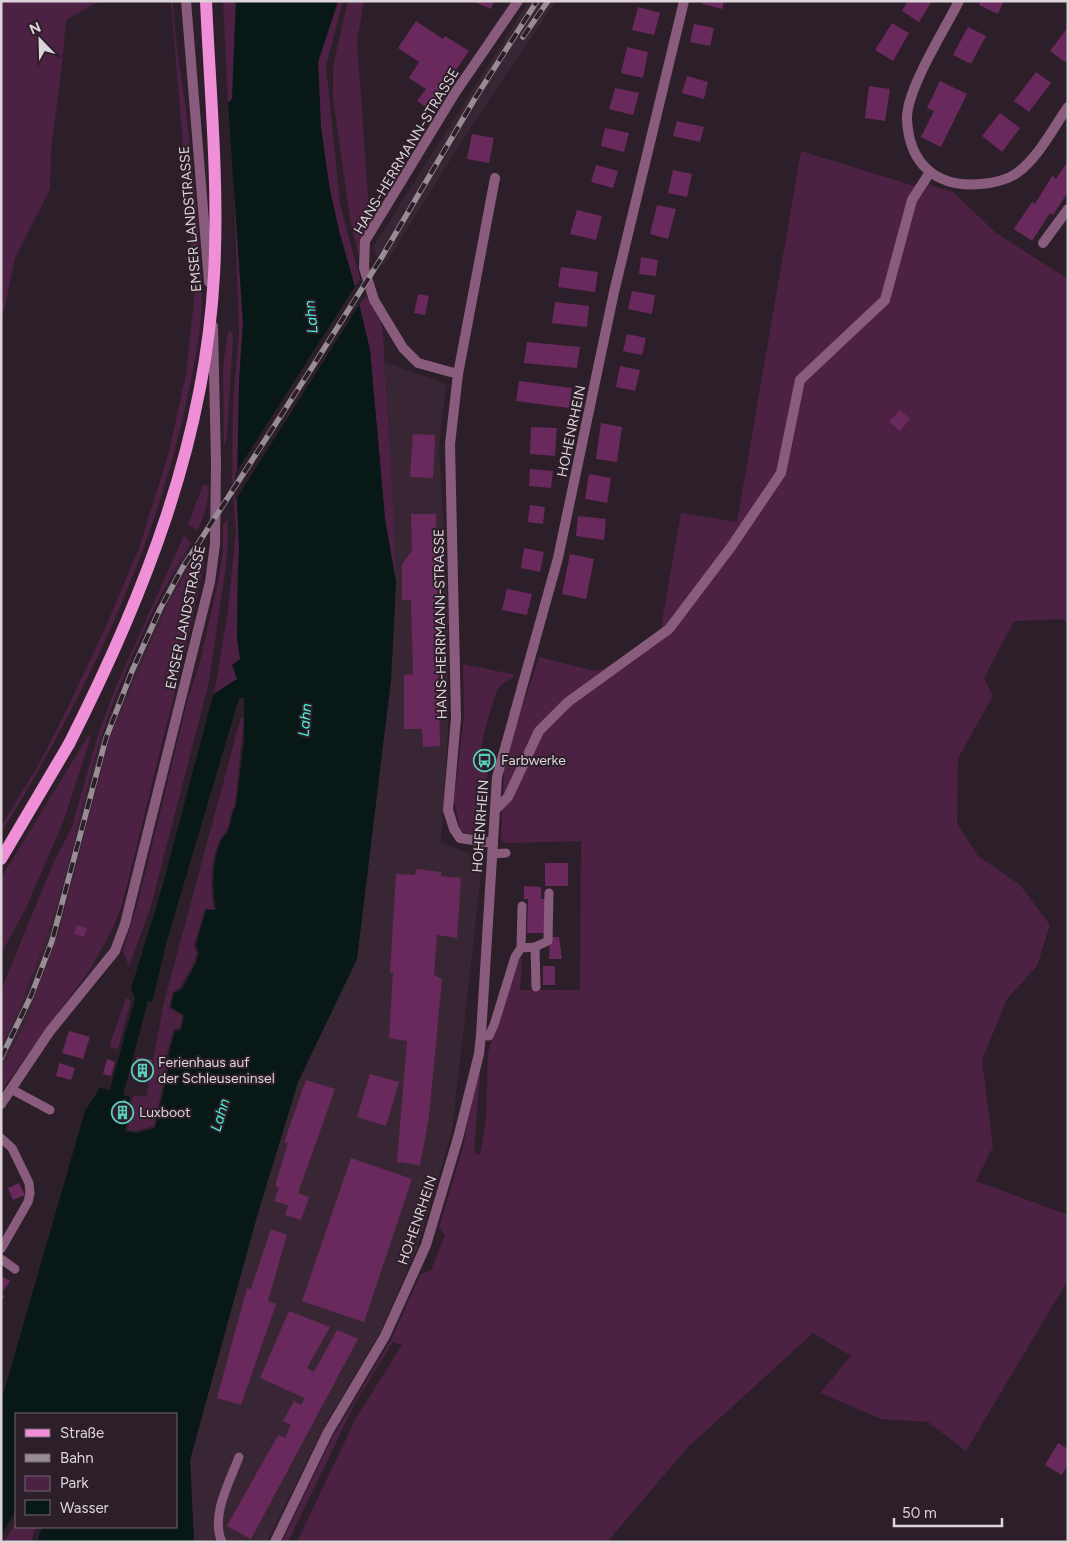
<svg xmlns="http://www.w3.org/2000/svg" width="1069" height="1543" font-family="Figtree,sans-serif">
<rect width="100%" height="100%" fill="#2d1f29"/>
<g fill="#392634">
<path d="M529 1H556L469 130 384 266 372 249Z"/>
<path d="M385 362 446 384 439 449 448 607V730L441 843 483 858 452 1131 418 1246 380 1333 324 1427 267 1542H194L190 1460 257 1216 298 1082 357 959 391 679 396 582 394 515Z"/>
<path d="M185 552 194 558 168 604 110 736 58 935 46 974 26 1022 1 1069V1047L31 981 57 902 94 763 109 718 146 630Z"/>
</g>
<g fill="#4c2143">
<path d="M1 1H100L66 20 62 65 51 150 50 189 15 258 1 325Z"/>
<path d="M171 1H173C174 38 181 74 186 110 193 171 200 233 202 294 202 327 195 363 188 394 157 548 83 701 1 833V826L38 766 67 709 107 624 139 548 169 452 186 374 195 291Z"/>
<path d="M223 1H236L232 99 228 103Z"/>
<path d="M338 1H343L326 66 340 204 360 279 355 287 339 231 329 185 321 127 318 62Z"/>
<path d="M348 1H364L357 41 370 225 360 252 358 253 350 219 333 97V66Z"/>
<path d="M801 151 921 188 926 181 935 187 953 192 996 233 1068 279V623L1061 619 1014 621 984 678 993 696 958 758 957 824 978 856 1020 885 1050 925 1037 966 1007 999 982 1060 993 1147 976 1181 1068 1215V1280L966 1451 928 1422 881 1419 820 1393 851 1356 813 1333 687 1448 607 1542H297L355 1420 402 1345 393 1342 355 1403 288 1542H282L332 1438 391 1340 420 1275 431 1270 445 1235 439 1227 463 1147 477 1074H480L474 1152 480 1155 486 1119 488 1052 517 962 520 958 522 959 520 990H580L581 841 505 843 501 839 504 771 510 744 539 657 595 671 630 662 659 639 681 513 737 522Z"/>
<path d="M233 167 243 322 239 383 237 498 239 548 237 578V638L241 659 237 679 214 694 228 610 236 531 232 481 233 406 239 332Z"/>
<path d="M366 296 381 322 383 334 394 515 396 582 385 519 370 350 359 305Z"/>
<path d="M228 331 232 332 233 337 227 435 224 447 223 367Z"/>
<path d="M203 485H209C208 501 205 517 197 530L188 524Z"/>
<path d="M228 519 227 558 209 682 151 906 129 967 123 950 138 902 188 699 200 662 218 581 223 552V525Z"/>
<path d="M184 535 191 543C155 599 122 675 101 738 84 792 74 849 57 903 42 952 24 1001 1 1047V990L53 864 72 827 97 738 115 689Z"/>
<path d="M203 551H206L204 564 188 639 122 905 113 928 91 968 1 1091V1069L26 1022 58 935 110 736 168 604 194 558 197 560Z"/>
<path d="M463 664 516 675C512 678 503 682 500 686 492 698 479 751 479 765L488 770 481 825 473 834 464 832 460 829 454 800 464 717Z"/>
<path d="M241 717H244L235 805C230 813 231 820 228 828 225 833 221 837 219 842 210 862 210 887 214 909H205L194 945 197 953 194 963 180 988 173 992 169 1008 183 1016 180 1028 174 1029 167 1053 166 1071 154 1126 137 1131 128 1130 133 1095 146 1097 164 1002Z"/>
<path d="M88 736 91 737 64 820 26 908 1 954V878Z"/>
<path d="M126 998 131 1000 118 1049 109 1047Z"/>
<path d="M16 1522V1527H36L31 1542H4Z"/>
</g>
<path fill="#081816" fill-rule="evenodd" d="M236 1H338L318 62 321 127 329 185 339 231 355 287 370 350 385 519 396 582 391 679 357 959 298 1082 257 1216 190 1460 194 1542H37L42 1527H176V1414H16V1510L1 1536V1402L85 1111 100 1088 110 1090 135 998 131 989 162 888 212 699 214 694 237 679 232 665 240 659 237 638 239 548 237 498 239 383 243 322 228 103 232 99ZM239 698H244V741L236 806C231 813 232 820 229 828 228 833 223 837 221 841 212 862 212 889 216 910H206L196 945 199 953 196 963 182 989 174 993 171 1007 184 1015 181 1030 175 1031 169 1053 168 1071 155 1128 137 1133 125 1131 130 1097 123 1095 148 1001 152 1002 166 944Z"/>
<path fill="#2d1f29" d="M357 283 361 302 235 501V474Z"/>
<g fill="#69295c">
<path d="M472 1H494L491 9Z"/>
<path d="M703 1H724L722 9 702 4Z"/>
<path d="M908 1H932L919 22 902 11Z"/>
<path d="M981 1H1004L998 14 979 5Z"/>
<path d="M638 7 660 13 654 35 632 30Z"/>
<path d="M416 21 443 39 445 36 469 51 429 109 417 101 426 89 409 78 419 62 398 48Z"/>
<path d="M892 23 909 33 893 61 875 50Z"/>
<path d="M694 24 714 28 710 46 690 42Z"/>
<path d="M968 27 986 36 971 64 953 55Z"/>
<path d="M1068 27V58L1065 62 1050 51Z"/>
<path d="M627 47 648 52 643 78 621 73Z"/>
<path d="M1036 72 1051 83 1029 112 1014 101Z"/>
<path d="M687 76 708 82 704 99 682 93Z"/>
<path d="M940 81 967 94 941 147 921 137 934 111 927 108Z"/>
<path d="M869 86 890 89 885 121 865 118Z"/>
<path d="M615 88 639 93 633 115 609 109Z"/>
<path d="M1000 113 1020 128 1002 152 982 136Z"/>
<path d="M677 121 704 127 700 142 673 136Z"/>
<path d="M605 128 629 133 624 152 601 146Z"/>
<path d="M472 134 494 138 489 163 467 159Z"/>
<path d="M1068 161V192L1053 215 1050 213 1032 241 1014 229 1032 202 1035 204 1052 176 1056 179Z"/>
<path d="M596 165 618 171 613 188 591 182Z"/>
<path d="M673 170 692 174 687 197 668 193Z"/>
<path d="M657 205 676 209 668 239 650 234Z"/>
<path d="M577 210 602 216 596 240 570 234Z"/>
<path d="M641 257 658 260 656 276 639 274Z"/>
<path d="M561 267 598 272 595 292 558 287Z"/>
<path d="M632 291 655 295 652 314 628 309Z"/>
<path d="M418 294 429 296 425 315 414 313Z"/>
<path d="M555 302 589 306 587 327 552 323Z"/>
<path d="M627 334 646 338 642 355 623 351Z"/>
<path d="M527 342 580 347 577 368 524 363Z"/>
<path d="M620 366 640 370 635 391 616 387Z"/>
<path d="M519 381 572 388 569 408 516 401Z"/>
<path d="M900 410 910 419 900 431 889 422Z"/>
<path d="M601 423 622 427 617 462 596 459Z"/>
<path d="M531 427 557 428 555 456 530 454Z"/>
<path d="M413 434 435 435 433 478 410 477Z"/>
<path d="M530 469 553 471 551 488 529 486Z"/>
<path d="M589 474 611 478 607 503 585 499Z"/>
<path d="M530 505 545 507 543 524 528 522Z"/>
<path d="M411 514H436L440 746 423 747 422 729H404V675L413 674 411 600H402V565L412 550Z"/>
<path d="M578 516 606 519 604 540 576 536Z"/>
<path d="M524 548 544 552 540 572 521 568Z"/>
<path d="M570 554 594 559 586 599 562 594Z"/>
<path d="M507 589 532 594 527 615 502 610Z"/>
<rect x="545" y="863" width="23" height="23"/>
<path d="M416 869 441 872V876L461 878 457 938 437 935 434 975 442 979 429 1117 420 1165 397 1162 407 1041 389 1038 393 973H390L396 874 415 875Z"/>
<path d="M524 886 541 887V899H546L545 933H527L528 899H524Z"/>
<path d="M77 925 87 928 84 937 74 934Z"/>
<path d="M550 937H559L562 959H549Z"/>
<rect x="543" y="966" width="12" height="19"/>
<path d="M69 1031 90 1037 83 1059 62 1053Z"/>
<path d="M137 1057 152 1060 147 1083 132 1079Z"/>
<path d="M107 1059 115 1062 111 1076 103 1074Z"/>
<path d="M59 1063 75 1068 71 1080 56 1076Z"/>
<path d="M370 1074 399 1082 386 1126 357 1117Z"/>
<path d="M306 1080 335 1089 298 1193 309 1197 301 1220 285 1215 288 1205 274 1201 279 1188 275 1186 288 1143 284 1142Z"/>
<path d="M125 1098 127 1104 125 1120 120 1125 118 1119 122 1103Z"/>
<path d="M351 1158 412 1179 364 1322 302 1301Z"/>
<path d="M19 1183 25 1195 13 1200 8 1188Z"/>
<path d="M271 1229 287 1235 268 1301 276 1304 241 1405 217 1398 247 1288 251 1289Z"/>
<path d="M1 1276 10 1281 1 1294 5 1296 1 1301Z"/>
<path d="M289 1311 330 1327 307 1368 314 1372 337 1330 358 1339 251 1539 227 1526 278 1435 285 1438 291 1425 283 1421 294 1401 301 1405 305 1398 260 1378Z"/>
<path d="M1058 1443 1068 1449V1464L1062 1475 1045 1465Z"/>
</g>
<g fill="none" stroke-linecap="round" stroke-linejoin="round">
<g stroke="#895b7d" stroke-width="9">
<path d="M492 854 506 853"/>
<path d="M535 947 536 987"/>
<path d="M521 948 522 906"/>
<path d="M481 1035 489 1036 494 1025 515 957 521 948 535 947 548 941 549 893"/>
<path d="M11 1089 50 1110"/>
<path d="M1 1138 12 1148 29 1183 30 1193 28 1202 1 1249"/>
<path d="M1 1259 15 1269"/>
<path d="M222 1542C210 1516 230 1481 239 1457"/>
</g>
<g stroke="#895b7d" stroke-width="10">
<path d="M959 1C945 29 906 90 907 119 909 165 937 188 981 184 993 183 1007 180 1017 173 1039 157 1053 128 1068 107"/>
<path d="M1043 243 1068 209"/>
<path d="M458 374 495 178"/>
<path d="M495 810 508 797 539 731 568 702 669 629 731 547 781 473 800 380 885 300 912 200 930 172"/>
<path d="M493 843 460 838 454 829 448 810 456 718 450 444 458 374 418 363 403 348 374 300 364 268 365 241 455 93 518 1"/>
<path d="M275 1542 328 1432 385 1336 426 1245 458 1138 479 1054 481 1035 497 777 558 558 614 292 684 1"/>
</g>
<g stroke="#895b7d" stroke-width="10">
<path d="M186 1 209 282"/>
<path d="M1 1104 50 1031 115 951 125 924 210 582 215 544 216 464 213 326"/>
</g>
<path stroke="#ef8fd8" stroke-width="12" d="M1 859 69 744"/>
<defs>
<g id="rail">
<path d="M523 37 548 1"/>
<path d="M1 1058 31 996 52 941 106 738 132 671 160 609 183 567 313 366 380 260 474 100 537 1"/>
</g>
</defs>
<use href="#rail" stroke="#988d94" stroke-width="5.5"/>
<use href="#rail" stroke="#2d1f29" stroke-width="4" stroke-dasharray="11" stroke-linecap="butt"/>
<path stroke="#ef8fd8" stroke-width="12" d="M69 744C144 596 205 442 214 275 219 184 210 92 206 1"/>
</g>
<defs>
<symbol id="bus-ring" viewBox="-11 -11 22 22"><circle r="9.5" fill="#2d1f29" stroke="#5acebc" stroke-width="1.5"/><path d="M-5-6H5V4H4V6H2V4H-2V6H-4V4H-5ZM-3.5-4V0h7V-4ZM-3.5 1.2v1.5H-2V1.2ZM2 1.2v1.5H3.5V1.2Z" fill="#5acebc"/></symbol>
<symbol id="building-ring" viewBox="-11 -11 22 22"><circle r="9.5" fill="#2d1f29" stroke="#5acebc" stroke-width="1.5"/><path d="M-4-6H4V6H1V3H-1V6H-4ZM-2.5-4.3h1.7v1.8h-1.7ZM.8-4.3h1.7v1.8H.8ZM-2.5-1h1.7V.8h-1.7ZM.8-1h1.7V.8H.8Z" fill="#5acebc"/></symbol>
</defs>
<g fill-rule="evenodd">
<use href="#bus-ring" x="472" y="748" width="25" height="25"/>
<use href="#building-ring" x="130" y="1058" width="25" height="25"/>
<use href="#building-ring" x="110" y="1100" width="25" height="25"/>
</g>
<g text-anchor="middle" stroke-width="4" stroke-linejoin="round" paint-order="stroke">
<g font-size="14" fill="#ddd4da" stroke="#2d1f29">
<text transform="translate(406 151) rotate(-59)" y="5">HANS-HERRMANN-STRASSE</text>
<text transform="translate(190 219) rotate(-95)" y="5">EMSER LANDSTRASSE</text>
<text transform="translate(571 431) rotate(-78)" y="5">HOHENRHEIN</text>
<text transform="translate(185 617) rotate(-78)" y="5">EMSER LANDSTRASSE</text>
<text transform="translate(440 624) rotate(-91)" y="5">HANS-HERRMANN-STRASSE</text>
<text transform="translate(480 826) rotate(-86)" y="5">HOHENRHEIN</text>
<text transform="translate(417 1220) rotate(-71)" y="5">HOHENRHEIN</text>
</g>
<g font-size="14" fill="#ddd4da" stroke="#2d1f29" text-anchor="start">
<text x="501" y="765">Farbwerke</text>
<text x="158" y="1067">Ferienhaus auf<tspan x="158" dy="16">der Schleuseninsel</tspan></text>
<text x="139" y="1117">Luxboot</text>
</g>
<g font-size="15" font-style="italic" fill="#48f7df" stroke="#2d1f29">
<text transform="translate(311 317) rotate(-96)" y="5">Lahn</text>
<text transform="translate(305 720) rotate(-85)" y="5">Lahn</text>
<text transform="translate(220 1115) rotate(-73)" y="5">Lahn</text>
</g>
</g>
<rect width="1069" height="1543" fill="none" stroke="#ddd4da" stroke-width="5"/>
<rect x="15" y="1413" width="162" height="115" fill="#2d1f29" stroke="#736770"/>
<rect x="25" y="1429" width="25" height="8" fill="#ef8fd8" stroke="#736770"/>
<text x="60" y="1438" font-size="15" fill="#ddd4da">Straße</text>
<rect x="25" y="1454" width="25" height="8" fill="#988d94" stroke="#736770"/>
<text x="60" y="1463" font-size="15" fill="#ddd4da">Bahn</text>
<rect x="25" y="1476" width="25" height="15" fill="#4c2143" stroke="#736770"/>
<text x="60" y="1488" font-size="15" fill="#ddd4da">Park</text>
<rect x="25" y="1500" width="25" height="15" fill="#081816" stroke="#736770"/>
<text x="60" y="1513" font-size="15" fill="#ddd4da">Wasser</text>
<g transform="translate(40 40) rotate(337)" stroke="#2d1f29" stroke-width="4" paint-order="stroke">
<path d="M0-4L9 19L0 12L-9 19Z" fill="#ddd4da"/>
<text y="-8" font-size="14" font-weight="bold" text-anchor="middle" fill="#ddd4da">N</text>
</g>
<path d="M894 1518v8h108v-8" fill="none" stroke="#ddd4da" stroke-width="2.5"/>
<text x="902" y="1518" font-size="15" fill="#ddd4da" stroke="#2d1f29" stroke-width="4" paint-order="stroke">50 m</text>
</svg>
